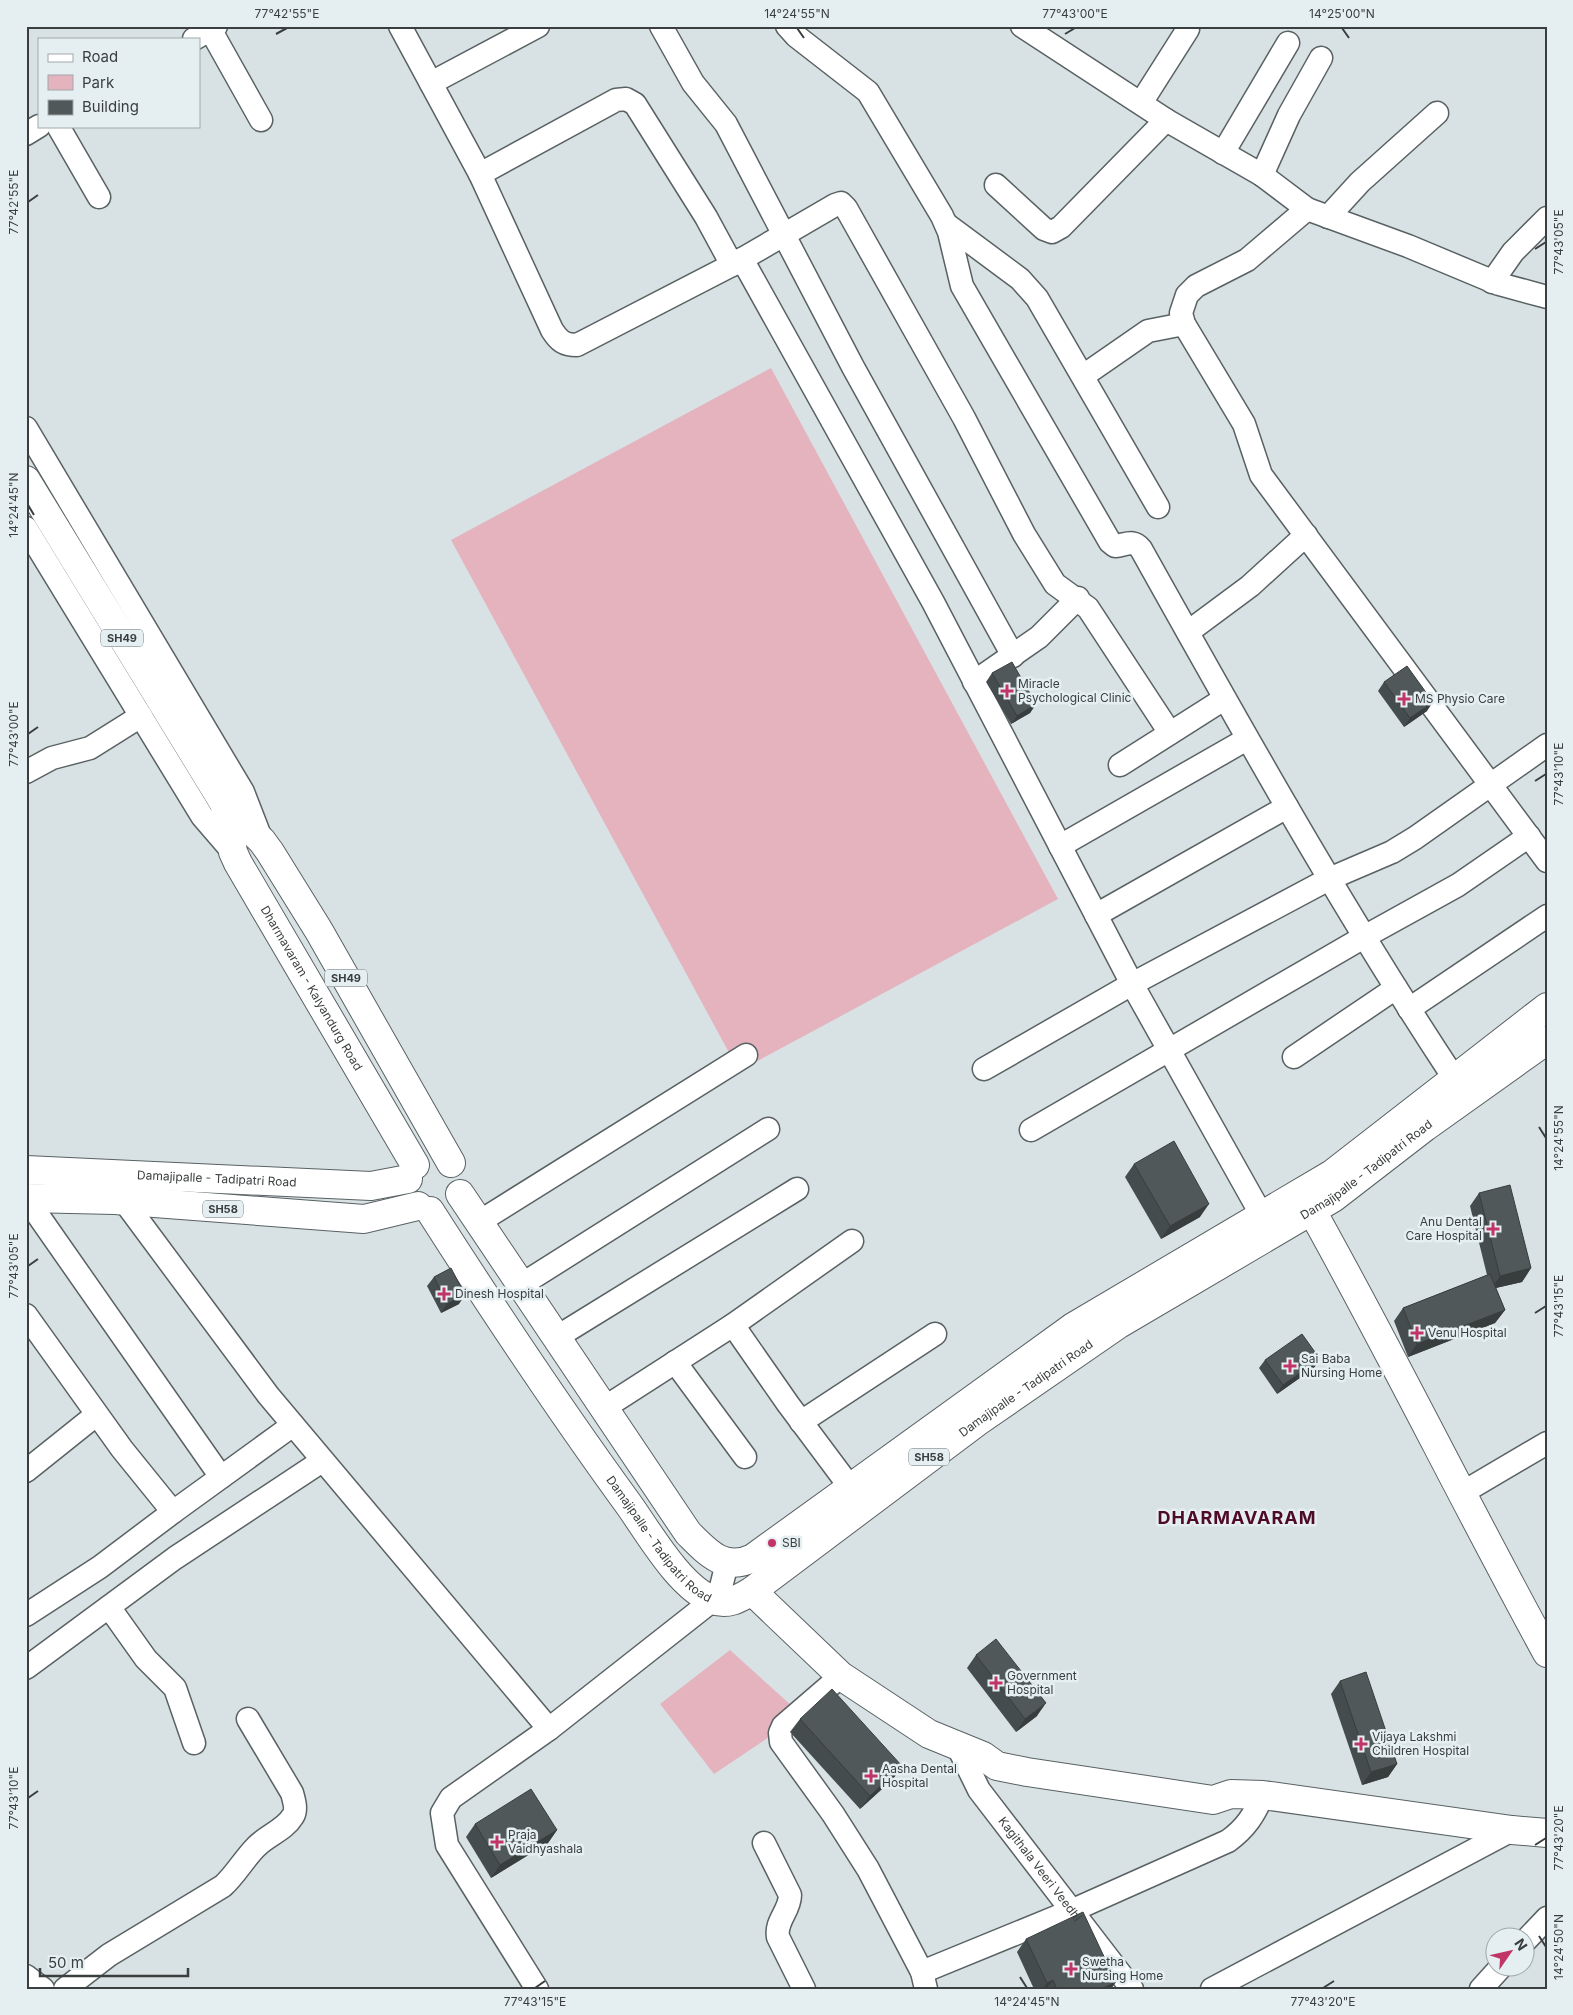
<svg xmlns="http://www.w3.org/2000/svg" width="1573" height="2015" font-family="Inter,sans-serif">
<rect width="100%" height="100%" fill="#d8e2e4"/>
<g fill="#e4b3be">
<path d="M771 368 1058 899 739 1071 451 540Z"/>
<path d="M730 1650 802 1715 714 1774 660 1704Z"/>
</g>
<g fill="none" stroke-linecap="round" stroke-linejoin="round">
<defs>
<g id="minor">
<path d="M400 26 480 174 552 330C559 341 564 345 577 345L732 265 835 205 841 203 846 208 964 418 1024 534 1055 584 1088 608 1170 733"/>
<path d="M661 26 693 83 726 124 853 367 1013 656"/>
<path d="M787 26 796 36 868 92 942 216 949 232 962 286 1110 542 1115 546C1126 545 1133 539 1141 549 1241 728 1341 907 1454 1078"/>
<path d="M1022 26 1166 120 1262 175 1307 209"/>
<path d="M210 29 261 120"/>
<path d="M194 39 216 26"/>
<path d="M431 83 538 26"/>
<path d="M1141 103 1188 29"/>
<path d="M58 126 99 197"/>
<path d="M26 134 39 126"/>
<path d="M1223 153 1288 43"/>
<path d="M480 174 616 100 626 99 635 104 706 217 732 265"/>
<path d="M1262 175 1289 115 1321 58"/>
<path d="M996 185 1044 229 1052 232 1061 227 1166 120"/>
<path d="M1328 217 1360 182 1437 113"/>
<path d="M946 224 1020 279 1037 298 1158 507"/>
<path d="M742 259 933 602 1132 984 1261 1214"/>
<path d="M1492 282 1513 252 1547 218"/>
<path d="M1547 297 1499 284 1408 246 1307 209 1247 260 1196 286 1187 295 1181 313 1184 324 1244 424 1261 475 1547 861"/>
<path d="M1083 376 1148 331 1184 324"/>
<path d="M26 428 243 792 262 841"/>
<path d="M26 528 202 816 233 852"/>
<path d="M1188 632 1250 586 1306 535"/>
<path d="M974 682 1039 637 1078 598"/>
<path d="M1120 765 1224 699"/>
<path d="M26 772 52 758 90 748 141 716"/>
<path d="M1060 846 1247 739"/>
<path d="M1096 915 1287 807"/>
<path d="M1409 1009 1547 916"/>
<path d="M1294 1057 1396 988"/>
<path d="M984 1069 1132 984 1329 879 1392 852 1415 838 1547 745"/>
<path d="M1031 1130 1364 937 1458 885 1529 836"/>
<path d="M26 1198 221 1477"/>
<path d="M124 1201 268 1395 549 1729"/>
<path d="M479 1222 746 1055"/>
<path d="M521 1285 768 1129"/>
<path d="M26 1315 122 1449 173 1512 100 1567 26 1615"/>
<path d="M733 1325 788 1404 850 1487"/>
<path d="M557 1337 797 1189"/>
<path d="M675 1362 745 1457"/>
<path d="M604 1408 733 1325 852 1241"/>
<path d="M801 1422 935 1334"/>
<path d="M26 1471 96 1415"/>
<path d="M1462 1493 1547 1443"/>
<path d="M173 1512 293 1425"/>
<path d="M109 1607 146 1659 175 1688 194 1743"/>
<path d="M26 1668 175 1558 322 1461"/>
<path d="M841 1676 783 1726 780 1733 781 1742 833 1814 868 1869 922 1972"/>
<path id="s1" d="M957 1745 979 1790 1132 1989"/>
<path d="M764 1843 790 1895C790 1911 775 1921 778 1937L804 1989"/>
<path d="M1526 1940 1547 1918"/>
<path d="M26 1976 43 1989"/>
<path d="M65 1989 109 1955 223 1886C236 1874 244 1859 256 1847 267 1835 284 1831 293 1816 297 1810 294 1800 292 1793L248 1719"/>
<path d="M537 1989 447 1845 442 1813 451 1798 549 1729 713 1600 721 1587 727 1563"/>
<path d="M926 1989 922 1972 1071 1911 1228 1841C1246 1828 1254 1815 1263 1795"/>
<path d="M1212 1989 1512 1830"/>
<path d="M1481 1989 1500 1968"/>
</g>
<g id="major">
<path d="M26 480 225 805 262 841 270 852 319 931 451 1163"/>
<path id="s2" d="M225 805 233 852 238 863 415 1165"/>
<path id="s3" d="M26 1170 371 1186 408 1179"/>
<path d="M460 1194 688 1533C707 1552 724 1572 753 1558L1073 1327 1332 1174 1547 1007"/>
<path d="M26 1198 115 1200 364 1219 418 1206"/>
<path id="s4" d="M430 1211C494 1311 559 1409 629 1505 649 1533 680 1588 713 1600 728 1606 740 1598 752 1591L977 1422 1119 1324 1333 1198 1425 1127 1547 1040"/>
<path d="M1312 1211C1393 1356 1467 1507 1547 1653"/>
<path d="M752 1591 841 1676 929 1734 983 1756 997 1766 1027 1772 1213 1800 1231 1794 1263 1795 1512 1830 1547 1833"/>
</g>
</defs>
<use href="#minor" stroke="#596163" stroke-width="25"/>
<use href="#major" stroke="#596163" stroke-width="30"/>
<use href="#minor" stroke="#fff" stroke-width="22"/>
<use href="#major" stroke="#fff" stroke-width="28"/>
</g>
<g fill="#454c4d">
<path d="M992 673 1036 704 1030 713 1011 724 986 682Z"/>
<path d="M1384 682 1427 711 1404 727 1378 691Z"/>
<path d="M1134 1164 1200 1217 1161 1239 1125 1177Z"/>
<path d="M1479 1193 1531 1268 1522 1282 1496 1288 1505 1310 1495 1323 1408 1357 1394 1321 1403 1308 1487 1275 1470 1206Z"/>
<path d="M434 1277 459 1304 441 1313 427 1286Z"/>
<path d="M1265 1360 1314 1368 1277 1394 1259 1368Z"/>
<path d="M976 1655 1037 1716 1016 1732 967 1668Z"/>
<path d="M1340 1681 1397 1764 1388 1777 1362 1785 1331 1694Z"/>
<path d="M800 1719 902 1766 893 1779 860 1809 790 1732Z"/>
<path d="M475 1824 557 1830 548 1843 491 1878 466 1837Z"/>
<path d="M1026 1939 1111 1989H1034L1017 1952Z"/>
</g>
<g fill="#383e3e">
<path d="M1433 702 1427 711 1404 727 1410 718Z"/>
<path d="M1036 704 1030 713 1011 724 1017 716Z"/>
<path d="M1209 1204 1200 1217 1161 1239 1170 1226Z"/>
<path d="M1531 1268 1522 1282 1491 1289 1500 1276Z"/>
<path d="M465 1295 459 1304 441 1313 447 1304Z"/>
<path d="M1505 1310 1495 1323 1408 1357 1417 1344Z"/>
<path d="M1320 1359 1314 1368 1277 1394 1283 1385Z"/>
<path d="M1046 1703 1037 1716 1016 1732 1025 1719Z"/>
<path d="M1397 1764 1388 1777 1362 1785 1371 1772Z"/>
<path d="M902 1766 893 1779 860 1809 870 1796Z"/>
<path d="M557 1830 548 1843 491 1878 500 1865Z"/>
<path d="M1053 1980 1046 1989H1043L1047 1983Z"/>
<path d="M1116 1982 1111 1989H1101Z"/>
</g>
<g fill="#505859" stroke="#383e3e">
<path d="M1012 662 1036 704 1017 716 992 673Z"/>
<path d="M1407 666 1433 702 1410 718 1384 682Z"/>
<path d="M1174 1141 1209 1204 1170 1226 1134 1164Z"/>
<path d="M1510 1185 1531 1268 1500 1276 1479 1193Z"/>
<path d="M451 1268 465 1295 447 1304 434 1277Z"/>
<path d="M1490 1274 1505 1310 1417 1344 1403 1308Z"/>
<path d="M1302 1334 1320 1359 1283 1385 1265 1360Z"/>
<path d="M996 1639 1046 1703 1025 1719 976 1655Z"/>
<path d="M1366 1672 1397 1764 1371 1772 1340 1681Z"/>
<path d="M832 1689 902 1766 870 1796 800 1719Z"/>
<path d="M531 1789 557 1830 500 1865 475 1824Z"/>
<path d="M1083 1912 1116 1982 1101 1989H1057L1053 1980 1047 1983 1026 1939Z"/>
</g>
<path fill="none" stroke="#3a3e3f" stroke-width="2" d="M797 28 804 38M1342 28 1349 38M276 34 287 28M1065 34 1075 28M28 202 38 195M1535 249 1546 242M28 505 34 515M28 734 38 727M1535 781 1546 774M1539 1127 1546 1138M28 1266 38 1259M1535 1313 1546 1306M28 1798 38 1791M1535 1845 1546 1838M1539 1936 1546 1947M1020 1977 1027 1988M535 1988 545 1981M1323 1988 1334 1981"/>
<g fill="#c03466" stroke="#e5eff1" stroke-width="2">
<path d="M1004.5 683.5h5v5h5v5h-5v5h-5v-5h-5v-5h5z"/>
<path d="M1401.5 691.5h5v5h5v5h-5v5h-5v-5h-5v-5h5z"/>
<path d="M1490.5 1221.5h5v5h5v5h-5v5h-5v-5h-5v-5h5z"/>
<path d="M441.5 1286.5h5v5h5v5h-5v5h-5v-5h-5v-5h5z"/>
<path d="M1414.5 1325.5h5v5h5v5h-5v5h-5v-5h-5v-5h5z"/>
<path d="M1287.5 1358.5h5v5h5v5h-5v5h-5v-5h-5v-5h5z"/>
<circle cx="772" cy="1543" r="5"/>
<path d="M993.5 1675.5h5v5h5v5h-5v5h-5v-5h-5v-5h5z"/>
<path d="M1358.5 1736.5h5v5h5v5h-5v5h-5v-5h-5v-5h5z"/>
<path d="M868.5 1768.5h5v5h5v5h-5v5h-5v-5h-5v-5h5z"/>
<path d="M494.5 1834.5h5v5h5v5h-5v5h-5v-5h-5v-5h5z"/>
<path d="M1068.5 1961.5h5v5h5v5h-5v5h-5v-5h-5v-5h5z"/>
</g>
<g text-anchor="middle" stroke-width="5" stroke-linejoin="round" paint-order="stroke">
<g fill="#e5eff1" stroke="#6d7374" stroke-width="1">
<rect x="101" y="629.5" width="42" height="17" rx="4"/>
<rect x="325" y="969.5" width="42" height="17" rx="4"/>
<rect x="203" y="1200.5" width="40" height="17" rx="4"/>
<rect x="909" y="1448.5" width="40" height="17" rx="4"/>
</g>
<g font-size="11" font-weight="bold" fill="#3a3e3f">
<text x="122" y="642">SH49</text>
<text x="346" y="982">SH49</text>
<text x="223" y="1213">SH58</text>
<text x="929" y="1461">SH58</text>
</g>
<g font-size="12" fill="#3a3e3f" stroke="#e5eff1" text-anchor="start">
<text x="1018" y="688">Miracle<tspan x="1018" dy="14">Psychological Clinic</tspan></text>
<text x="1415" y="703">MS Physio Care</text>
<text x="1482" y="1226" text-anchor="end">Anu Dental<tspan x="1482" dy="14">Care Hospital</tspan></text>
<text x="455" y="1298">Dinesh Hospital</text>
<text x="1428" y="1337">Venu Hospital</text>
<text x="1301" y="1363">Sai Baba<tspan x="1301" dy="14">Nursing Home</tspan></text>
<text x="782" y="1547">SBI</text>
<text x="1007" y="1680">Government<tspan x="1007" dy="14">Hospital</tspan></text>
<text x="1372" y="1741">Vijaya Lakshmi<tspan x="1372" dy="14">Children Hospital</tspan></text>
<text x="882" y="1773">Aasha Dental<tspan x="882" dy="14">Hospital</tspan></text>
<text x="508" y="1839">Praja<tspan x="508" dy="14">Vaidhyashala</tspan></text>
<text x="1082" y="1966">Swetha<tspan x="1082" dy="14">Nursing Home</tspan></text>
</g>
<g font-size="12" fill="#3a3e3f" stroke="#e5eff1">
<text dy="4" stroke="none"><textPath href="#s2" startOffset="205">Dharmavaram - Kalyandurg Road</textPath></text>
<text dy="4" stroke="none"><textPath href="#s4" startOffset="1271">Damajipalle - Tadipatri Road</textPath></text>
<text dy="4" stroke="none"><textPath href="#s3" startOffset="191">Damajipalle - Tadipatri Road</textPath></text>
<text dy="4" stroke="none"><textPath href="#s4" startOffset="866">Damajipalle - Tadipatri Road</textPath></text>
<text dy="4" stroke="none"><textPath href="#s4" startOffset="401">Damajipalle - Tadipatri Road</textPath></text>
<text dy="4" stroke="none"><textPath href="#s1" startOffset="150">Kagithala Veeri Veedhi</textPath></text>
</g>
<g font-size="18" font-weight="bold" letter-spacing="1" fill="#4f0b25" stroke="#e5eff1">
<text x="1237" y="1524">DHARMAVARAM</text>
</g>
</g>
<rect width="1573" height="2015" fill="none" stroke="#e5eff1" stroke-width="55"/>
<rect x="38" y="38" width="162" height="90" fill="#e5eff1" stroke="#a1a8aa"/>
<rect x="48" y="54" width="25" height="8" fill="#ffffff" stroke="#a1a8aa"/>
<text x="82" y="62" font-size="15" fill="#3a3e3f">Road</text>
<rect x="48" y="75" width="25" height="15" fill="#e4b3be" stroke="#a1a8aa"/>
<text x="82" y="88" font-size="15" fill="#3a3e3f">Park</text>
<rect x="48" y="100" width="25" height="15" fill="#505859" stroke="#a1a8aa"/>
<text x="82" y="112" font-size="15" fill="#3a3e3f">Building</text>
<g transform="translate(1510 1952) rotate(56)"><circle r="24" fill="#e5eff1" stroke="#a1a8aa"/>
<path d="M0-4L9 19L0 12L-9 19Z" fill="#c03466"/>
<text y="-8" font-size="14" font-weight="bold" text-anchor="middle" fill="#3a3e3f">N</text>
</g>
<path d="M40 1968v8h148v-8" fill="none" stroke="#3a3e3f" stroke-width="2.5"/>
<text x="48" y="1968" font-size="15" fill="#3a3e3f" stroke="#e5eff1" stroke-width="4" paint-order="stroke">50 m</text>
<rect x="28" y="28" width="1518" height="1960" fill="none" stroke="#3a3e3f" stroke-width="2"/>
<g font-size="12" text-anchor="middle" fill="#3a3e3f">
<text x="287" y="18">77°42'55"E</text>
<text x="797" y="18">14°24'55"N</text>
<text x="1075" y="18">77°43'00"E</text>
<text x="1342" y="18">14°25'00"N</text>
<text transform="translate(14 202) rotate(-90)" y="4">77°42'55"E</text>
<text transform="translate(1559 242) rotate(-90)" y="4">77°43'05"E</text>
<text transform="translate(14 505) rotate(-90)" y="4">14°24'45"N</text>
<text transform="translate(14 734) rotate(-90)" y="4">77°43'00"E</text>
<text transform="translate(1559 774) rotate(-90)" y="4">77°43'10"E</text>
<text transform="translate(1559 1138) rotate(-90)" y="4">14°24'55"N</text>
<text transform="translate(14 1266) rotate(-90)" y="4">77°43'05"E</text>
<text transform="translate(1559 1306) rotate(-90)" y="4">77°43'15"E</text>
<text transform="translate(14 1798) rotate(-90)" y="4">77°43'10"E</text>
<text transform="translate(1559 1838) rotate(-90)" y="4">77°43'20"E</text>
<text transform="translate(1559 1947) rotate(-90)" y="4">14°24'50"N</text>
<text x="535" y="2006">77°43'15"E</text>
<text x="1027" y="2006">14°24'45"N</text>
<text x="1323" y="2006">77°43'20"E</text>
</g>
</svg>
